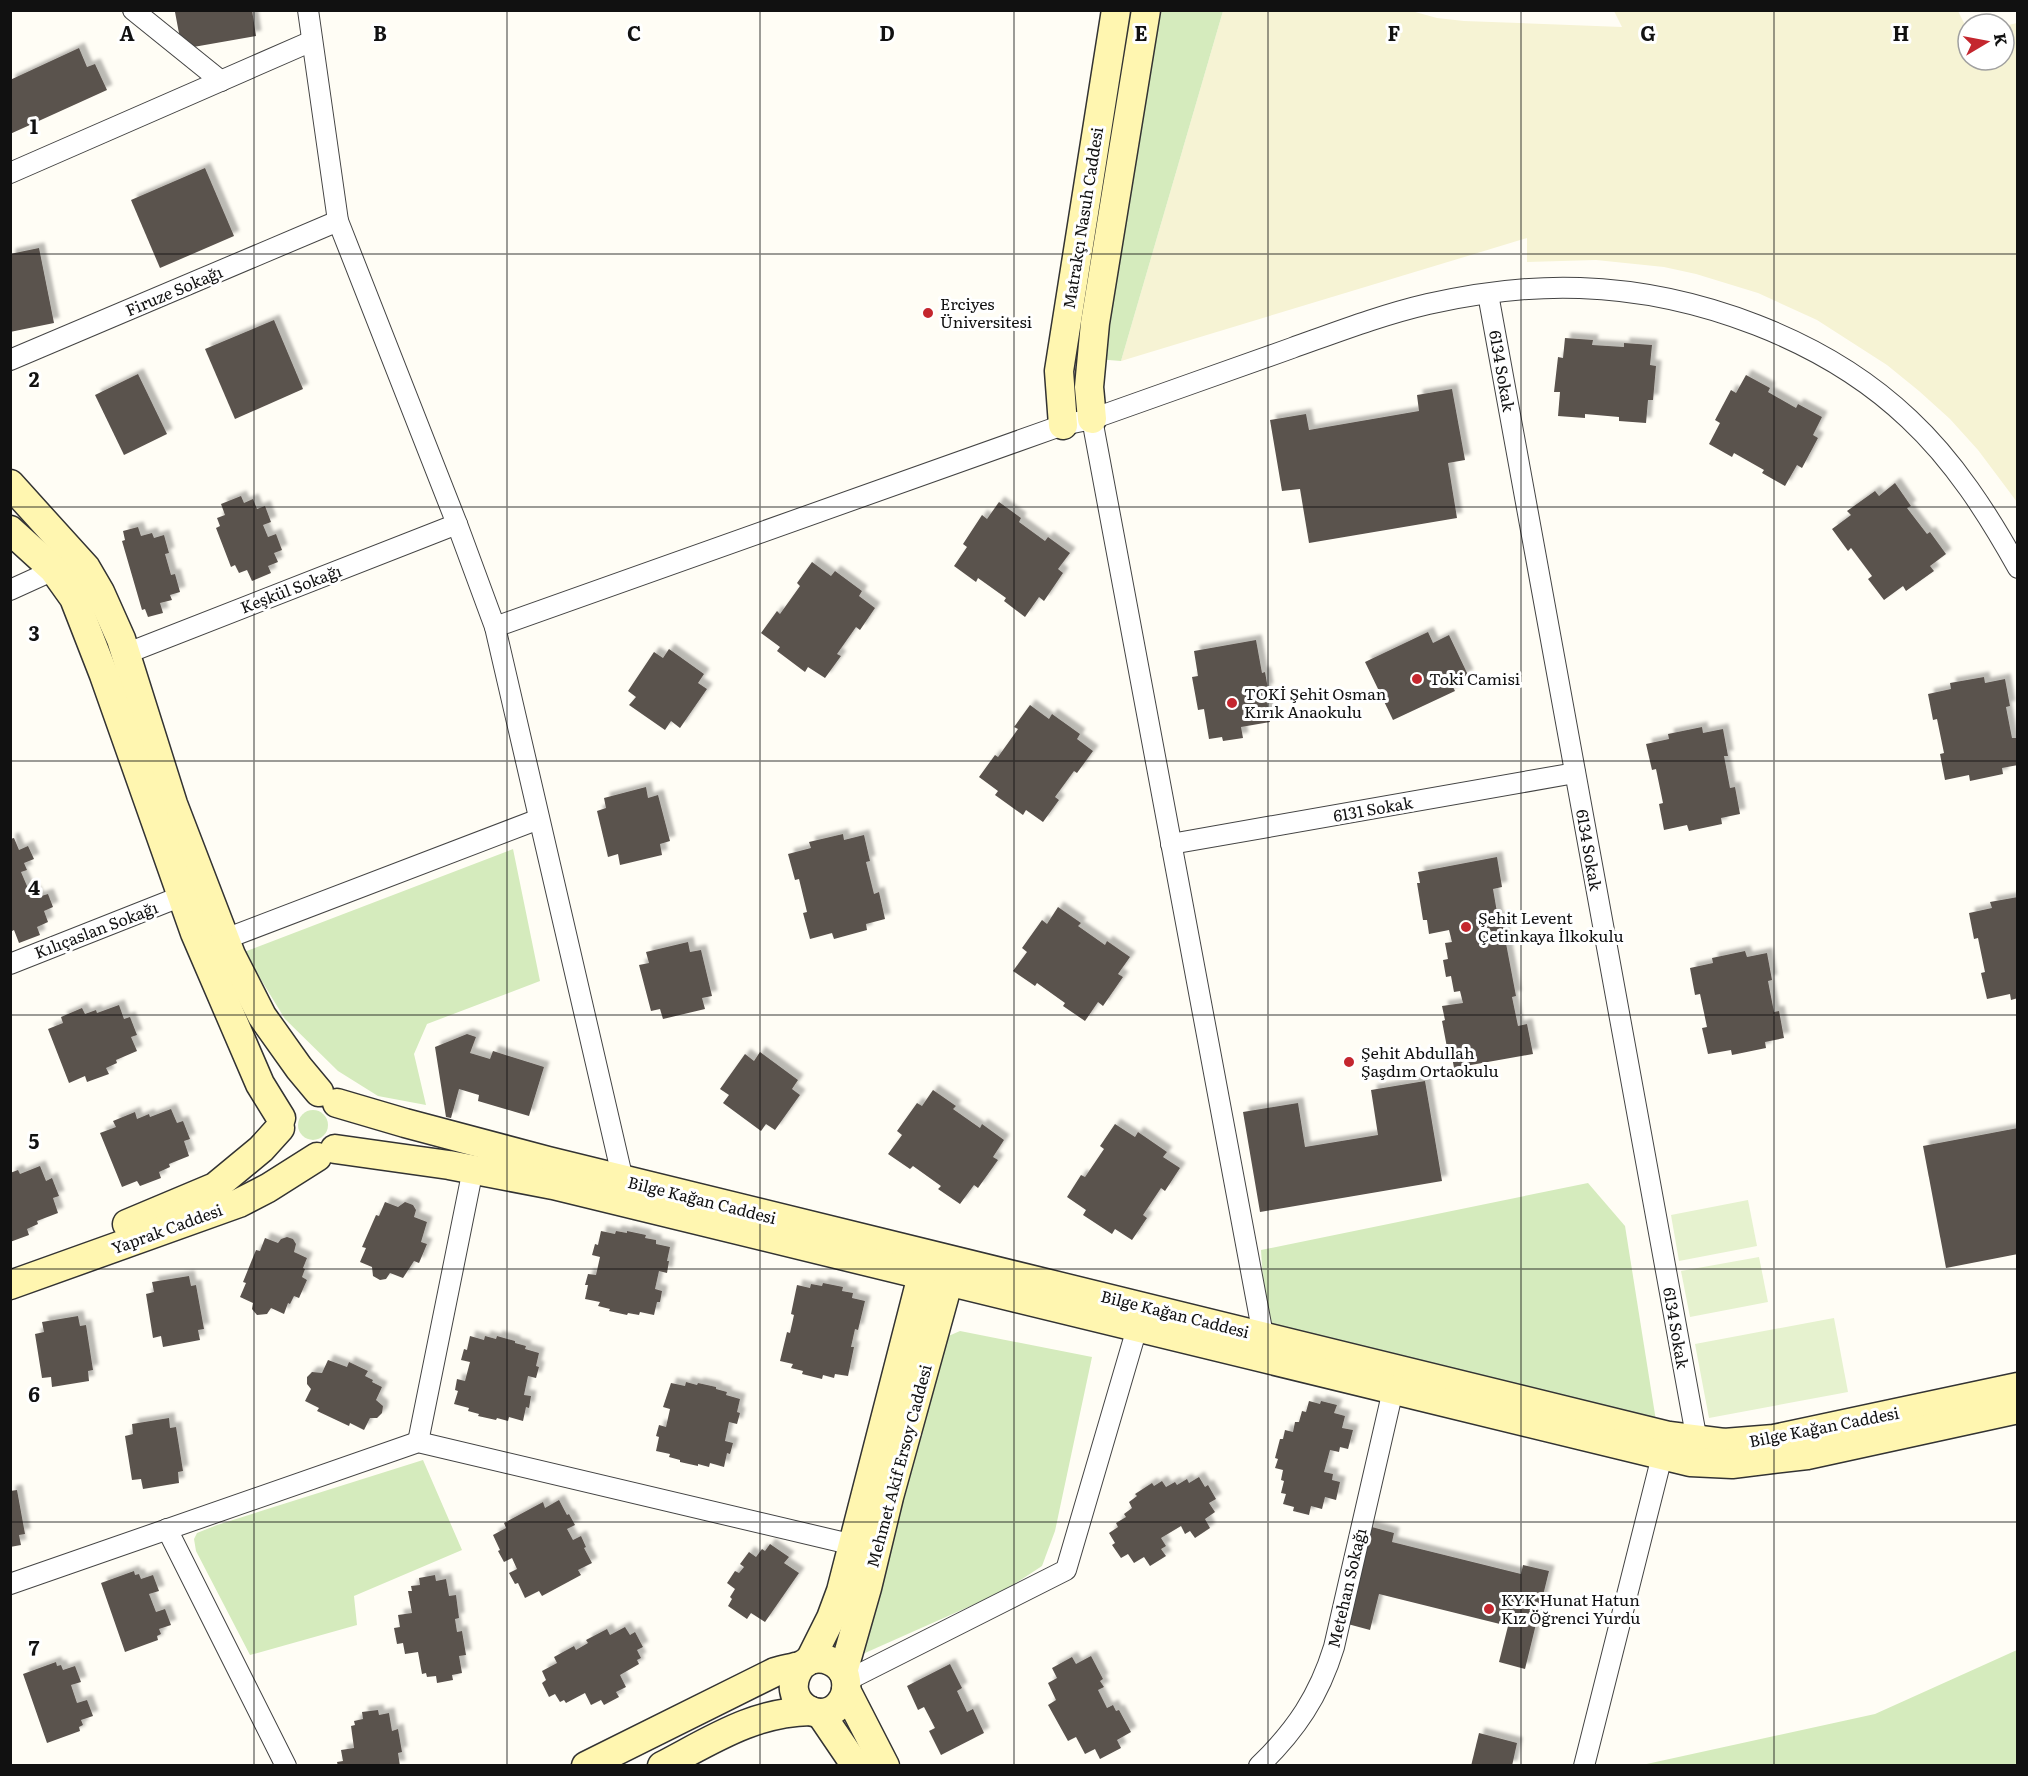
<svg xmlns="http://www.w3.org/2000/svg" width="2028" height="1776" font-family="Literata,serif">
<defs>
<filter id="shadow"><feDropShadow dx="5.5" dy="-5.5" stdDeviation="1.5" flood-color="#0004"/></filter>
</defs>
<rect width="100%" height="100%" fill="#fffdf5"/>
<path fill="#f6f3d4" d="M1408 10 1437 18 1464 21 1622 27 1614 11H1958L1968 31V60H2004V26L2017 23V502L1978 450 1950 419 1919 391 1887 365 1817 320 1758 293 1696 274 1664 267 1596 260 1527 262V238L1121 361 1223 11Z"/>
<g fill="#d5ebbd">
<path d="M1151 11H1223L1121 361 1096 359Z"/>
<path d="M513 849 540 981 427 1024 414 1054 426 1105 378 1096 338 1071 285 1019 244 952Z"/>
<circle cx="313" cy="1125" r="15"/>
<path d="M1588 1183 1625 1226 1657 1427 1266 1329 1261 1250Z"/>
<path d="M960 1331 1092 1357 1055 1531 1042 1566 1002 1592 856 1657 937 1341Z"/>
<path d="M423 1460 462 1550 354 1596 357 1625 250 1655 196 1551 194 1539 197 1533 217 1525Z"/>
<path d="M2017 1650V1765H1642L1875 1714Z"/>
</g>
<g fill="#e6f2cf">
<path d="M1748 1200 1757 1246 1679 1261 1671 1215Z"/>
<path d="M1759 1257 1768 1302 1690 1317 1681 1271Z"/>
<path d="M1834 1318 1848 1392 1709 1418 1695 1344Z"/>
</g>
<g fill="#5a524d" filter="url(#shadow)">
<path d="M182 10H252L256 36 182 49 175 12Z"/>
<path d="M79 48 87 67 95 64 107 90 10 134V80Z"/>
<path d="M205 168 234 236 160 268 131 200Z"/>
<path d="M39 248 54 323 10 332V254Z"/>
<path d="M274 320 303 389 235 419 205 349Z"/>
<path d="M1565 338 1593 340 1592 345 1624 347V343L1652 345 1650 365 1656 366 1653 400H1648L1646 423 1619 421V417L1585 414V418L1558 416 1560 392H1554L1558 357 1563 358Z"/>
<path d="M138 374 167 434 124 455 95 395Z"/>
<path d="M1746 375 1770 388 1768 392 1796 408 1798 404 1822 417 1813 435 1818 438 1802 468 1797 465 1785 486 1762 473 1764 470 1734 453 1732 457 1709 444 1720 423 1715 420 1731 390 1736 393Z"/>
<path d="M1452 389 1465 460 1448 463 1457 518 1309 543 1300 489 1282 491 1270 420 1306 414 1309 430 1419 411 1417 395Z"/>
<path d="M1895 483 1911 506 1907 508 1927 534 1930 532 1946 554 1930 566 1934 571 1906 591 1903 586 1884 600 1868 579 1872 576 1851 548 1848 551 1832 529 1851 515 1847 511 1875 491 1879 496Z"/>
<path d="M241 496 244 503 253 499 257 509 265 506 271 522 263 525 268 537 276 534 282 550 274 553 278 562 268 566 271 573 252 581 247 570 239 573 235 565 231 567 216 528 220 526 217 518 225 515 221 504Z"/>
<path d="M999 502 1021 518 1019 522 1045 541 1048 537 1070 553 1058 569 1063 573 1044 601 1039 597 1025 617 1004 601 1006 598 978 578 976 582 954 566 967 547 963 544 982 515 987 519Z"/>
<path d="M138 527 141 536 152 533 154 538 164 535 169 553 165 554 171 575 175 574 180 592 170 595 172 600 160 603 163 613 148 617 145 609 142 610 122 541 125 540 123 531Z"/>
<path d="M812 562 831 576 835 571 862 591 859 596 875 608 860 630 856 627 837 654 841 656 825 678 808 667 805 672 777 651 780 647 761 633 777 611 780 614 800 586 797 583Z"/>
<path d="M1428 632 1433 643 1449 635 1468 675 1451 683 1455 691 1393 720 1365 662Z"/>
<path d="M1256 640 1262 673 1265 672 1268 689H1265L1270 722 1241 727 1243 738 1223 741 1222 737 1209 739 1204 709 1198 710 1192 677 1198 676 1194 651Z"/>
<path d="M669 649 704 674 698 683 707 689 680 728 671 721 665 730 629 705 636 697 628 691 654 652 663 658Z"/>
<path d="M1984 677 1985 683 2005 679 2010 706 2006 707 2012 738H2016L2018 744V765L2002 768 2003 774 1970 781 1969 775 1945 780 1940 754 1944 753 1937 719 1933 720 1928 694 1951 689 1950 683Z"/>
<path d="M1030 705 1049 719 1052 714 1080 734 1077 739 1093 751 1077 773 1074 771 1055 797 1059 800 1043 822 1026 810 1023 815 995 795 998 791 979 777 995 755 998 757 1018 729 1014 727Z"/>
<path d="M1702 727 1703 733 1723 729 1728 756H1724L1730 788 1735 787 1740 814 1721 818 1722 824 1689 831 1687 825 1664 830 1659 804 1663 803 1656 769 1652 770 1646 744 1669 739 1668 734Z"/>
<path d="M646 787 648 798 658 795 670 841 660 844 662 855 620 865 618 854 608 857 597 811 606 808 604 798Z"/>
<path d="M843 834 844 840 864 835 870 861 866 862 874 894 879 892 885 919 866 924 867 930 834 939 832 933 810 939 803 913 807 912 799 879 795 880 788 854 811 848 809 842Z"/>
<path d="M14 838 19 850 28 846 34 859 24 863 27 870 21 872 30 893 35 891 38 897 48 894 53 907 44 911 48 922 37 927 40 935 19 943 14 930 10 932V839Z"/>
<path d="M1497 857 1502 887 1493 889 1498 918 1501 917 1516 996 1512 997 1518 1026 1527 1024 1533 1054 1454 1068 1452 1057 1449 1058 1442 1021 1445 1020 1442 1006 1463 1003 1460 991 1454 992 1451 976 1446 977 1443 960 1448 959 1445 943 1452 942 1449 930 1429 934 1427 920H1423L1417 883H1420L1418 872Z"/>
<path d="M2018 897V998L2011 1000 2010 994 1987 999 1981 973 1985 972 1978 938 1974 939 1969 913 1992 908 1990 902Z"/>
<path d="M1058 907 1081 923 1078 926 1105 945 1107 941 1130 957 1118 974 1123 977 1103 1006 1098 1002 1085 1021 1063 1006 1065 1003 1037 983 1035 986 1013 971 1027 952 1022 948 1042 920 1047 924Z"/>
<path d="M688 942 690 952 701 950 712 996 702 998 705 1009 663 1019 660 1009 651 1011 639 965 649 963 646 952Z"/>
<path d="M1745 951 1747 957 1767 953 1772 980 1768 981 1774 1012 1779 1011 1784 1038 1765 1042 1766 1048 1732 1055 1731 1050 1708 1054 1702 1028 1707 1027 1700 994 1695 995 1690 968 1713 963 1712 958Z"/>
<path d="M119 1005 124 1019 130 1017 137 1035 131 1037 137 1051 116 1060 117 1063 106 1068 109 1074 87 1082 85 1076 69 1083 48 1029 63 1023 61 1017 82 1008 85 1014 96 1010 97 1013Z"/>
<path d="M467 1034 476 1037 470 1053 490 1059 493 1051 544 1067 529 1116 478 1101 479 1095 459 1089 451 1118 446 1117 435 1047Z"/>
<path d="M760 1052 798 1080 792 1089 800 1095 775 1130 766 1124 761 1131 723 1103 729 1095 720 1089 745 1054 754 1061Z"/>
<path d="M1425 1081 1442 1181 1260 1212 1243 1112 1298 1103 1305 1147 1378 1135 1371 1090Z"/>
<path d="M933 1090 956 1106 953 1109 980 1128 982 1124 1004 1140 993 1157 998 1160 978 1188 974 1185 960 1204 938 1189 941 1186 913 1166 910 1169 888 1154 902 1135 897 1131 917 1103 922 1106Z"/>
<path d="M171 1109 177 1123 183 1121 190 1139 184 1141 189 1156 169 1164 170 1167 159 1172 161 1178 140 1186 137 1181 122 1187 100 1133 116 1127 113 1121 135 1112 137 1119 149 1114 150 1117Z"/>
<path d="M1115 1124 1135 1137 1138 1132 1167 1152 1163 1157 1180 1168 1165 1191 1161 1188 1143 1215 1147 1218 1132 1240 1115 1229 1112 1234 1083 1215 1086 1210 1067 1197 1081 1175 1085 1177 1104 1149 1100 1146Z"/>
<path d="M2018 1128V1254L1946 1268 1923 1146Z"/>
<path d="M40 1166 46 1181 52 1178 59 1196 53 1198 58 1213 37 1221 38 1224 27 1229 29 1235 10 1242V1173L18 1170 20 1174Z"/>
<path d="M385 1202 398 1207 405 1202 413 1205 416 1210 414 1217 427 1222 421 1242 427 1244 419 1263 414 1261 403 1278 390 1273 386 1279 380 1280 373 1276 372 1267 360 1262 366 1248 362 1247 376 1215 379 1216Z"/>
<path d="M601 1231 615 1234 616 1231 627 1233V1231L646 1235 645 1238 656 1240V1244L670 1247 667 1261H669L667 1273 659 1271 655 1289 662 1291 660 1302H657L654 1315 640 1312 639 1315 628 1313 627 1315 609 1311 610 1309 598 1306 600 1302 585 1299 588 1285H585L588 1274 596 1275 600 1257 592 1255 595 1244 598 1245Z"/>
<path d="M287 1237 293 1239 296 1244 294 1252 307 1258 303 1268 305 1269 302 1277 307 1280 299 1298 294 1296 290 1304 288 1303 284 1314 271 1308 267 1314 257 1315 252 1309 253 1303 240 1297 246 1283 243 1282 256 1250 260 1251 265 1238 278 1243 281 1239Z"/>
<path d="M189 1276 191 1286 196 1285 204 1329 198 1330 200 1340 163 1347 161 1336 153 1338 146 1294 154 1292 152 1282Z"/>
<path d="M823 1283 843 1287 842 1291 853 1293 852 1298 865 1301 858 1330 855 1329 851 1347H854L848 1376 835 1374 834 1378 823 1375 822 1379 802 1374 803 1371 791 1368 793 1364 780 1361 787 1332 790 1333 794 1315 791 1314 797 1285 810 1288 811 1284 822 1286Z"/>
<path d="M78 1316 80 1326 86 1325 93 1370 88 1371 89 1381 52 1387 51 1377 42 1378 35 1334 44 1332 42 1322Z"/>
<path d="M470 1336 484 1340 485 1336 496 1339 497 1336 515 1341V1343L526 1346 525 1349 539 1353 536 1366 539 1367 536 1378 528 1376 524 1395 531 1396 529 1408 526 1407 523 1421 509 1417 508 1421 497 1418 496 1420 478 1416 479 1414 468 1411 469 1408 454 1404 458 1391 455 1390 457 1379 465 1381 470 1362 461 1360 464 1349 467 1350Z"/>
<path d="M328 1360 347 1367 349 1362 368 1371 365 1376 373 1380 372 1382 382 1387 376 1400 383 1406 382 1413 377 1418H370L364 1430 350 1423 349 1426 317 1411 319 1408 305 1401 311 1389 307 1384V1377L312 1372 322 1373Z"/>
<path d="M686 1382 697 1385 698 1383 716 1387V1389L727 1392 726 1395 740 1399 737 1412 740 1413 737 1424 729 1422 725 1441 733 1443 730 1454 727 1453 724 1467 710 1463 709 1467 698 1464V1466L680 1462V1460L669 1457 670 1454 656 1451 659 1437 656 1436 659 1425 666 1427 670 1409 663 1407 671 1383 685 1386Z"/>
<path d="M1309 1401 1320 1404 1321 1401 1337 1405 1334 1413 1345 1416 1342 1428 1353 1430 1348 1449 1340 1447 1339 1452 1330 1450 1324 1472 1333 1474 1332 1480 1340 1482 1336 1500 1325 1497 1322 1509 1311 1506 1309 1515 1293 1511 1294 1507 1283 1504 1286 1494 1281 1493 1284 1481 1281 1480 1283 1470 1275 1468 1278 1459 1275 1458 1280 1439H1283L1285 1430 1293 1432 1295 1422H1299L1302 1411 1306 1412Z"/>
<path d="M169 1418 170 1428 176 1427 183 1471 178 1472 179 1483 143 1489 141 1479 132 1480 125 1436 133 1434 132 1424Z"/>
<path d="M1199 1477 1205 1487 1208 1485 1216 1499 1209 1503 1215 1512 1205 1519 1210 1528 1195 1538 1190 1531 1185 1534 1181 1526 1161 1538 1166 1546 1161 1549 1166 1556 1150 1566 1144 1557 1134 1563 1128 1554 1121 1558 1112 1545 1115 1543 1109 1533 1118 1527 1116 1523 1126 1517 1124 1514 1132 1508 1129 1502 1137 1496 1135 1494 1152 1483 1154 1486 1162 1481 1166 1487 1175 1482 1177 1485 1187 1479 1189 1483Z"/>
<path d="M17 1490 25 1534 19 1535 21 1545 10 1547V1491Z"/>
<path d="M559 1500 567 1515 569 1514 575 1525 567 1529 573 1540 581 1536 586 1547 584 1548 592 1563 578 1570 581 1575 542 1596 539 1591 525 1598 518 1583 515 1584 509 1573 517 1569 512 1558 504 1562 498 1551 500 1550 493 1535 506 1528 504 1523 543 1502 545 1508Z"/>
<path d="M1368 1526 1394 1533 1392 1542 1521 1574 1523 1565 1549 1571 1525 1669 1499 1662 1508 1626 1379 1594 1370 1630 1344 1623Z"/>
<path d="M770 1544 789 1557 784 1563 799 1573 765 1622 751 1613 747 1619 728 1606 732 1599 730 1597 735 1589 727 1583 735 1571 739 1573 744 1567 740 1564 749 1552 756 1557 762 1549 765 1551Z"/>
<path d="M134 1571 135 1575 139 1574 141 1579 153 1575 159 1591 149 1594 156 1612 165 1609 171 1625 159 1629 161 1634 157 1636 158 1640 125 1652 101 1583Z"/>
<path d="M435 1575 436 1581 446 1579 449 1596 456 1595 459 1618 455 1619 457 1632 462 1631 466 1655 459 1656 462 1673 452 1675 453 1680 437 1683 436 1676 427 1677 426 1673 422 1674 418 1652 405 1654 403 1643 397 1644 394 1628 400 1627 398 1615 412 1613 408 1591H412L411 1586 420 1585 419 1578Z"/>
<path d="M625 1627 630 1635 635 1632 643 1647 637 1650 641 1658 637 1660 639 1664 620 1675 626 1687 616 1692 619 1697 604 1705 601 1700 591 1705 585 1693 566 1703 564 1700 560 1702 555 1694 549 1697 542 1683 546 1680 542 1671 557 1663 554 1657 574 1646 576 1650 588 1643 586 1640 607 1629 610 1635Z"/>
<path d="M1091 1656 1103 1679 1100 1681 1104 1687 1098 1690 1107 1708 1113 1705 1116 1711 1119 1710 1131 1732 1117 1740 1121 1748 1100 1759 1095 1749 1085 1754 1076 1737 1068 1741 1048 1705 1056 1700 1048 1683 1057 1678 1052 1668 1072 1657 1076 1664Z"/>
<path d="M56 1662 57 1666 61 1665 63 1670 75 1666 81 1682 71 1685 77 1703 87 1700 93 1716 81 1720 83 1725 79 1727 80 1731 47 1743 23 1674Z"/>
<path d="M950 1664 962 1688 957 1691 967 1712 973 1709 984 1733 941 1755 929 1731 935 1728 924 1707 918 1710 907 1686Z"/>
<path d="M378 1710 379 1715 389 1713 392 1731 398 1729 402 1752 398 1753 400 1766H338L337 1762 343 1761 341 1750 354 1748 351 1726 355 1725 354 1721 363 1719 362 1712Z"/>
<path d="M1479 1733 1517 1743 1512 1766H1471Z"/>
</g>
<g fill="none" stroke-linecap="round" stroke-linejoin="round">
<defs>
<g id="street">
<path d="M133 10 221 81"/>
<path d="M308 10 338 221 457 524 495 627"/>
<path d="M10 173 312 41"/>
<path d="M1488 294 1697 1441"/>
<path d="M10 360 338 221"/>
<path d="M1092 419 1263 1335"/>
<path d="M10 590 54 570"/>
<path d="M125 654 457 524"/>
<path d="M1171 844 1575 773"/>
<path d="M225 939 539 819"/>
<path d="M10 964 182 896"/>
<path d="M623 1180 495 627 1063 425 1092 419C1159 395 1225 372 1292 348 1337 332 1381 315 1428 304 1478 293 1530 286 1580 288 1696 292 1825 339 1909 419 1954 461 1988 514 2018 568"/>
<path d="M418 1442 473 1169"/>
<path d="M167 1529 286 1766"/>
<path d="M10 1584 418 1442 854 1545"/>
<path d="M846 1681 1066 1570 1137 1328"/>
<path d="M1259 1766C1296 1730 1319 1696 1334 1647L1393 1390"/>
<path d="M1584 1766 1662 1456"/>
</g>
<g id="secondary">
<path d="M1092 419 1089 387 1095 323 1146 10"/>
<path d="M1063 425 1059 371 1116 10"/>
<path d="M10 484 86 568 100 592 121 639 173 804 231 955 262 1016 299 1068 319 1092"/>
<path d="M10 530 54 570 74 598 104 675 195 933 260 1084 281 1118"/>
<path d="M337 1103 405 1123 548 1161 1669 1436 1724 1443 1774 1439 2018 1387"/>
<path d="M335 1149 449 1165 553 1185 1690 1462 1732 1464 1807 1455 2018 1409"/>
<path d="M127 1224 215 1187 261 1149 280 1128"/>
<path d="M10 1285 239 1203 268 1188 317 1157"/>
<path d="M810 1660 831 1618 841 1591 927 1256"/>
<path d="M843 1672 867 1588 889 1497 953 1265"/>
<path d="M846 1690 885 1766"/>
<path d="M820 1713 856 1766"/>
<path d="M586 1766 775 1672C784 1669 794 1668 802 1665 805 1664 807 1661 810 1660 824 1655 840 1663 845 1676 847 1684 847 1692 843 1699 825 1732 774 1701 802 1665"/>
<path d="M662 1766C712 1740 753 1712 811 1711"/>
</g>
</defs>
<use href="#street" stroke="#444" stroke-width="22"/>
<use href="#secondary" stroke="#333" stroke-width="31"/>
<use href="#street" stroke="#fff" stroke-width="20"/>
<use href="#secondary" stroke="#fff6b0" stroke-width="28"/>
</g>
<path fill="none" stroke="#111" stroke-width="1.5" stroke-opacity="0.55" d="M254 10V1766M507 10V1766M760 10V1766M1014 10V1766M1268 10V1766M1521 10V1766M1774 10V1766M10 254H2018M10 507H2018M10 761H2018M10 1015H2018M10 1269H2018M10 1522H2018"/>
<g fill="#c4262e" stroke="#fff" stroke-width="2">
<circle cx="928" cy="313" r="6"/>
<circle cx="1417" cy="679" r="6"/>
<circle cx="1232" cy="703" r="6"/>
<circle cx="1466" cy="927" r="6"/>
<circle cx="1349" cy="1062" r="6"/>
<circle cx="1489" cy="1609" r="6"/>
</g>
<g text-anchor="middle" stroke-width="6" stroke-linejoin="round" paint-order="stroke">
<g font-size="16" fill="#111" stroke="#fff">
<text transform="translate(1083 218) rotate(-81)" y="6">Matrakçı Nasuh Caddesi</text>
<text transform="translate(174 291) rotate(-23)" y="6">Firuze Sokağı</text>
<text transform="translate(1502 371) rotate(80)" y="6">6134 Sokak</text>
<text transform="translate(291 589) rotate(-21)" y="6">Keşkül Sokağı</text>
<text transform="translate(1373 809) rotate(-10)" y="6">6131 Sokak</text>
<text transform="translate(1589 850) rotate(80)" y="6">6134 Sokak</text>
<text transform="translate(96 930) rotate(-21)" y="6">Kılıçaslan Sokağı</text>
<text transform="translate(702 1200) rotate(14)" y="6">Bilge Kağan Caddesi</text>
<text transform="translate(167 1229) rotate(-20)" y="6">Yaprak Caddesi</text>
<text transform="translate(1175 1314) rotate(14)" y="6">Bilge Kağan Caddesi</text>
<text transform="translate(1676 1328) rotate(80)" y="6">6134 Sokak</text>
<text transform="translate(1824 1427) rotate(-11)" y="6">Bilge Kağan Caddesi</text>
<text transform="translate(899 1466) rotate(-75)" y="6">Mehmet Akif Ersoy Caddesi</text>
<text transform="translate(1347 1588) rotate(-77)" y="6">Metehan Sokağı</text>
</g>
<g font-size="16" fill="#111" stroke="#fff" text-anchor="start">
<text x="940" y="310">Erciyes<tspan x="940" dy="18">Üniversitesi</tspan></text>
<text x="1429" y="685">Toki Camisi</text>
<text x="1244" y="700">TOKİ Şehit Osman<tspan x="1244" dy="18">Kırık Anaokulu</tspan></text>
<text x="1478" y="924">Şehit Levent<tspan x="1478" dy="18">Çetinkaya İlkokulu</tspan></text>
<text x="1361" y="1059">Şehit Abdullah<tspan x="1361" dy="18">Şaşdım Ortaokulu</tspan></text>
<text x="1501" y="1606">KYK Hunat Hatun<tspan x="1501" dy="18">Kız Öğrenci Yurdu</tspan></text>
</g>
</g>
<g font-size="20" text-anchor="middle" font-weight="bold" fill="#111" stroke="#fff" stroke-width="6" stroke-linejoin="round" paint-order="stroke">
<text x="127" y="41">A</text>
<text x="380" y="41">B</text>
<text x="634" y="41">C</text>
<text x="887" y="41">D</text>
<text x="1141" y="41">E</text>
<text x="1394" y="41">F</text>
<text x="1648" y="41">G</text>
<text x="1901" y="41">H</text>
<text x="34" y="134">1</text>
<text x="34" y="387">2</text>
<text x="34" y="641">3</text>
<text x="34" y="895">4</text>
<text x="34" y="1149">5</text>
<text x="34" y="1402">6</text>
<text x="34" y="1656">7</text>
</g>
<rect width="2028" height="1776" fill="none" stroke="#111111" stroke-width="24"/>
<g transform="translate(1986 42) rotate(80)"><circle r="28" fill="#ffffff" stroke="#a0a0a0" stroke-width="1.5"/>
<path d="M0-4.5L10 22L0 15L-10 22Z" fill="#c4262e"/>
<text y="-9" font-size="16" font-weight="bold" text-anchor="middle" fill="#111111">K</text>
</g>
</svg>
